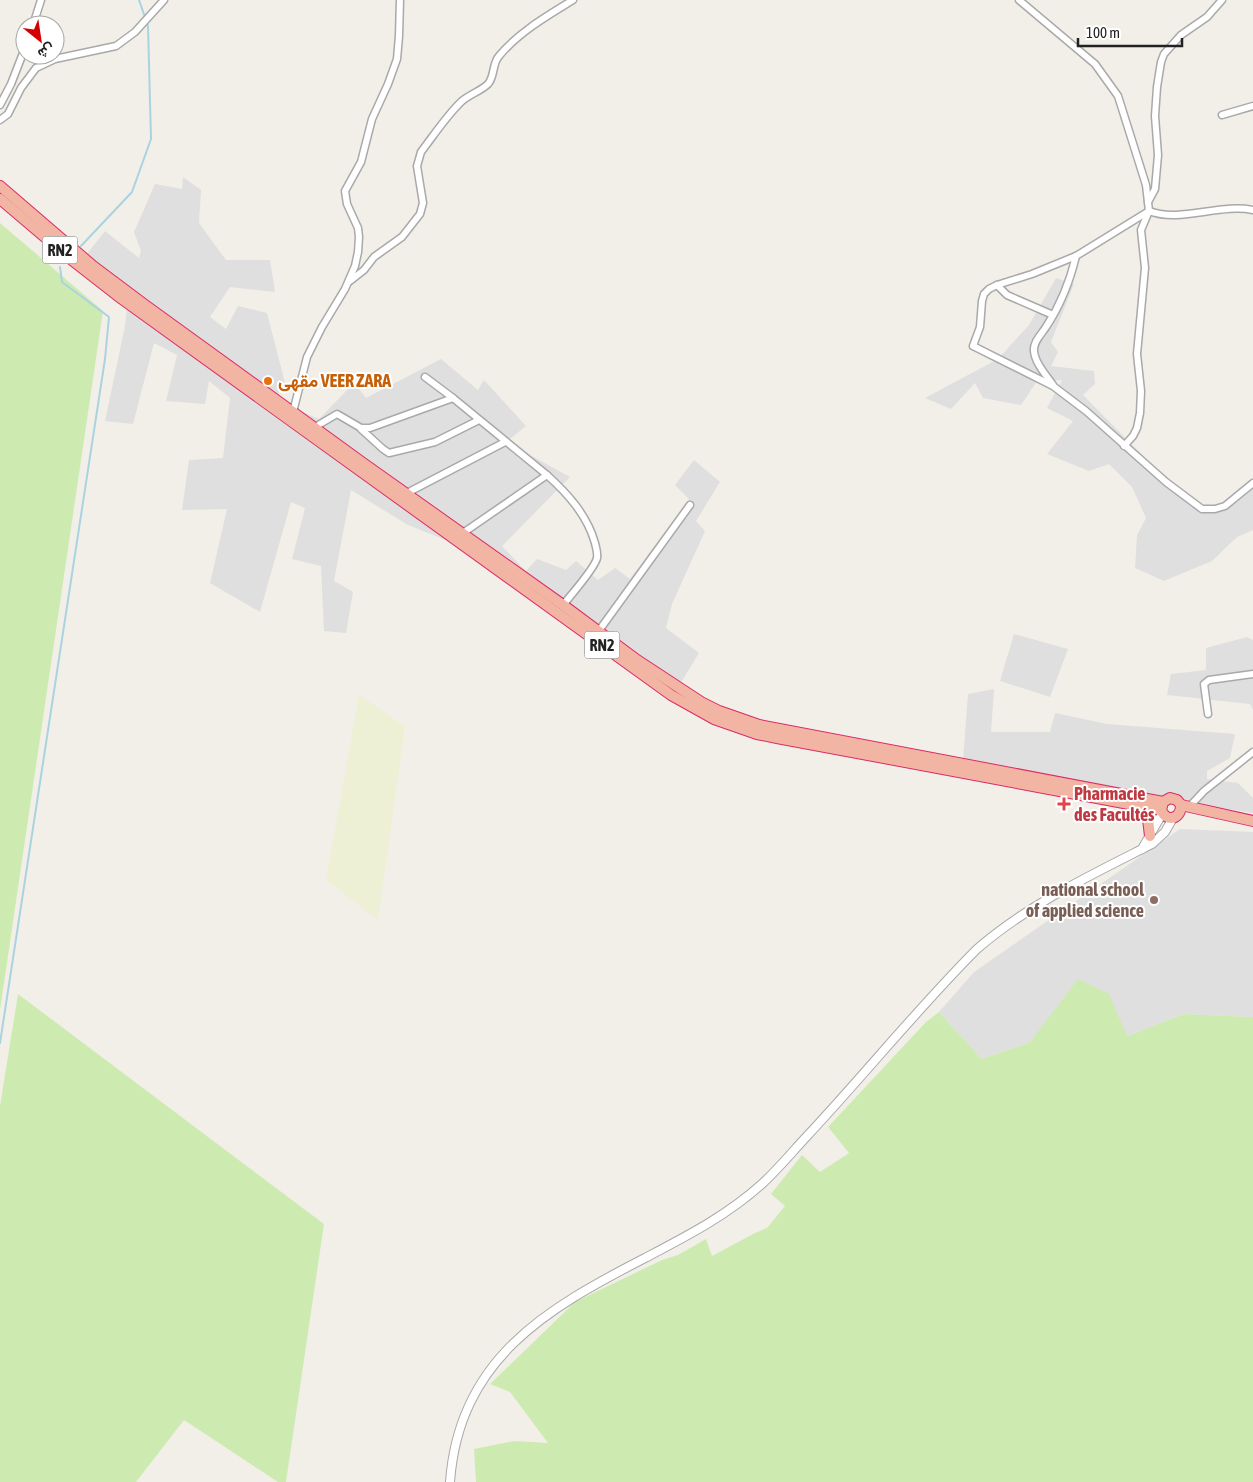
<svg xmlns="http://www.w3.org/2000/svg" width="1253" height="1482" font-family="'Asap Condensed',Vazirmatn,sans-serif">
<rect width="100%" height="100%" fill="#f2efe9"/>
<g fill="#e0dfdf">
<path d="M183 177 201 190 199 223 226 260H270L275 292 230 287 210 317 226 329 238 306 267 313 285 383 274 400 319 419 354 383 366 398 441 359 478 390 484 380 526 426 506 442 570 477 502 546 526 571 537 559 566 570 576 561 598 580 615 568 630 579 689 499 675 485 694 460 720 482 696 521 705 531 672 604 666 628 699 653 682 681 666 685 498 561 408 525 351 490 334 581 353 592 346 633 324 631 321 566 292 559 305 508 291 502 260 612 210 583 227 509 182 510 189 460 223 458 230 398 209 381 205 404 166 401 177 355 154 343 133 424 105 421 125 326 129 289 86 255 105 231 139 258 141 251 134 232 155 184 182 189Z"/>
<path d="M1056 278 1074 284 1051 342 1058 352 1051 366 1094 371 1095 384 1083 395 1155 468 1190 506 1221 510 1253 486V530L1237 537 1212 561 1164 581 1135 568 1137 535 1146 518 1132 487 1109 464 1089 471 1047 454 1073 421 1047 408 1062 380 1037 381 1021 405 983 398 975 383 951 409 925 398 998 359 1029 325Z"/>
<path d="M1014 634 1068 649 1050 697 1000 681Z"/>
<path d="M1247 637 1253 640V710L1250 704 1167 695 1171 674 1206 670V648Z"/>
<path d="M994 689 991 732H1050L1055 713 1107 724 1235 734 1230 758 1207 771V779L1238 783 1253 798V813L1190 803 1152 794 963 760 968 694Z"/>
<path d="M1180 829 1253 832V1017L1184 1014 1127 1036 1050 1018 1030 1042 982 1059 939 1012 974 972Z"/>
</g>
<path fill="#eef0d5" d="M359 694 405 727 378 920 326 880Z"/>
<g fill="#cdebb0">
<path d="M0 223 103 311 0 1010Z"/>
<path d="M1078 979 1109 994 1127 1036 1184 1014 1253 1017V1482H476L474 1449 514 1441 548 1443 510 1392 490 1384 575 1302 662 1260 678 1255 706 1239 712 1256 755 1233 767 1228 785 1206 771 1194 802 1155 820 1172 849 1153 828 1127 926 1022 939 1012 982 1059 1030 1042Z"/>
<path d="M18 994 324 1224 286 1482H278L184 1420 136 1482H0V1106Z"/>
</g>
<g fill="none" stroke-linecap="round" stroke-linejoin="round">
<g stroke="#aad3df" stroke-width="2">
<path d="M81 246 132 192 151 139 148 26 139 0"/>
<path d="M0 1043 105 359 109 317 62 282 60 267"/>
</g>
<defs>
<g id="minor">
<path d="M1019 0 1095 64 1118 96 1146 185 1149 211 1141 230 1145 268 1137 354 1141 391 1140 413 1137 428 1133 436 1124 446"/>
<path d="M33 25 41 0"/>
<path d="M0 105 11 84 25 48"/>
<path d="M1222 115 1253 106"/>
<path d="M0 120 8 114 21 88 36 68 55 59 116 46 135 32 164 0"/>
<path d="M1148 202 1155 189 1158 155 1155 116 1157 87 1161 62 1164 54 1181 35 1207 17 1222 0"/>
<path d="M1253 210C1221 203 1179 223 1149 211L1076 256 1032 274 997 285 989 289 984 294 982 301 980 327 973 346 1053 386 1086 411 1166 482 1202 509H1215L1225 506 1253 483"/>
<path d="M350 281 364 270 374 257 402 237 420 214 423 203 417 166 421 152C434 135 447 115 462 101 470 94 481 91 488 84 495 76 492 64 499 56 519 32 547 16 573 0"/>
<path d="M997 285 1007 295 1053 315"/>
<path d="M425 377 453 398"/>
<path d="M1053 385C1046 375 1035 363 1034 351 1033 342 1041 335 1046 327 1060 306 1070 281 1076 256"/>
<path d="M293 412 307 357 322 327 345 289 355 266 358 252 359 237 358 228 347 204 345 191 361 162 372 119 388 84 397 59 399 36 400 0"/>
<path d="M315 427 337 414 361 428H370L453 398 547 475 463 533"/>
<path d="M361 429 383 449 389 453 435 442 479 420"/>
<path d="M547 475C568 494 587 515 595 543 596 548 598 553 597 558 595 568 571 595 563 605"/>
<path d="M407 493 505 442"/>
<path d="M598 632 690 505"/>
<path d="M1208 714 1204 684 1209 680 1253 674"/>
<path d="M1189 807 1204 791 1253 752"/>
</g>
<g id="tertiary">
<path d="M1142 849 1162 814"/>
<path d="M450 1482C459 1359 546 1309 645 1258 687 1236 728 1215 763 1183 779 1168 793 1151 808 1135 865 1074 918 1008 977 949 1029 904 1091 875 1152 844L1165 832 1173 818"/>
</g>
<g id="trunk">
<path d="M0 186 93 266 145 305 363 463 563 605 637 660 701 702 719 711 759 725 1163 802"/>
<path d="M0 199 72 260 122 299 671 695 714 719 757 734 777 738 1161 810C1167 823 1181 819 1181 805L1177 800 1170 798 1163 802 1161 810"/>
<path d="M1181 805 1253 821"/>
<path d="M1138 806 1148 819 1150 836"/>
</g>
</defs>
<use href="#minor" stroke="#a9a9a9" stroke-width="9"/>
<use href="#tertiary" stroke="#a9a9a9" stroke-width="10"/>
<use href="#trunk" stroke="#dc2a67" stroke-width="12"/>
<use href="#minor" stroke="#fff" stroke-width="6"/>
<use href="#tertiary" stroke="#fff" stroke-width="8"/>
<use href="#trunk" stroke="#f2b4a3" stroke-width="10"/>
</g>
<circle fill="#e8710a" stroke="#fff" stroke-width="2" cx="268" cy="381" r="5"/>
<path fill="#e0444e" stroke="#fff" stroke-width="2" d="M1061.5 796.5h5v5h5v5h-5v5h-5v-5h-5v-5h5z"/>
<circle fill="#8d6e63" stroke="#fff" stroke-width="2" cx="1154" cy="900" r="5"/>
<g text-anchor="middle" stroke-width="4" stroke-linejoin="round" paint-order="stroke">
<g fill="#fff" stroke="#646464" stroke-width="1">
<rect x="42.5" y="236.5" width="35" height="27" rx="4"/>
<rect x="584.5" y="631.5" width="35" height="27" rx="4"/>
</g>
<g font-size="16" font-weight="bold" fill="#222">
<text x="60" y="256">RN2</text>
<text x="602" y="651">RN2</text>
</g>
<g font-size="18" font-weight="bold" fill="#c56008" stroke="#fff" text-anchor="start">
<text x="278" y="387">مقهى VEER ZARA</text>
</g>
<g font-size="18" font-weight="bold" fill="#be3a42" stroke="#fff" text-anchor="start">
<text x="1074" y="800">Pharmacie<tspan x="1074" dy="21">des Facultés</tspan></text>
</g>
<g font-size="18" font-weight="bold" fill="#785e54" stroke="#fff" text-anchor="end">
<text x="1144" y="896">national school<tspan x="1144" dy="21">of applied science</tspan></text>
</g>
</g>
<g transform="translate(40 40) rotate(150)"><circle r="24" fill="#ffffff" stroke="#a7a7a7"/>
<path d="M0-4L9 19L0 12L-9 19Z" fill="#d40000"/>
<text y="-8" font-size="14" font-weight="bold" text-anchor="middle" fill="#222222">ش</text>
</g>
<path d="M1078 38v8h104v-8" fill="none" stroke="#222222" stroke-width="2.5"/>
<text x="1086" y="38" font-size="15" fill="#222222" stroke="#ffffff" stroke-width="4" paint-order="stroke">100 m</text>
</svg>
